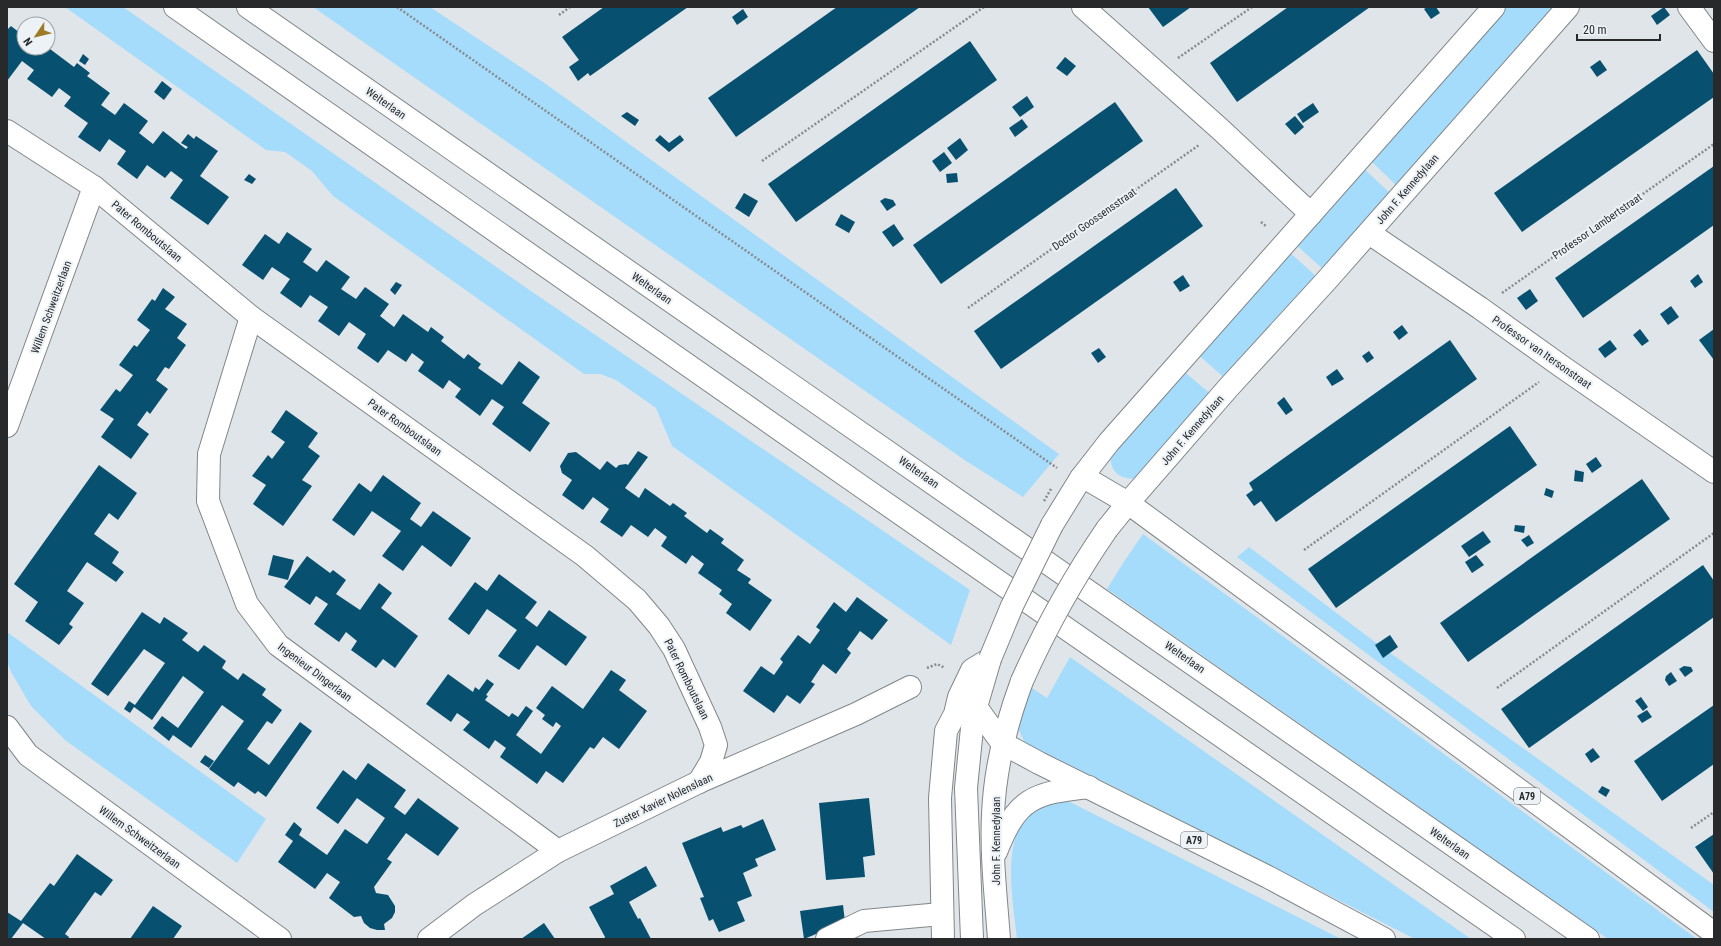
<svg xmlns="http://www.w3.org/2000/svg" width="1721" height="946" font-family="'Roboto Condensed',sans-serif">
<rect width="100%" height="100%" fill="#e0e5e9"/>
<g fill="#a5dcfc">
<path d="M65 7H123L528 289 970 590 951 645 672 446 656 408 616 380 600 374H584L333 196 312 171 285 152 266 150Z"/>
<path d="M313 7H430L546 84 1059 454 1023 497 966 461Z"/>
<path d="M1504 7H1559L1397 186 1369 159Z"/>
<path d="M1362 167 1391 194 1323 269 1294 243Z"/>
<path d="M1287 250 1317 277 1227 380 1196 353Z"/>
<path d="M1181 369 1213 396 1139 479C1120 479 1111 474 1110 455Z"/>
<path d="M1143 534 1697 939H1608L1107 589 1125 560Z"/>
<path d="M1249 547 1375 642 1714 885V912L1237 557Z"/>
<path d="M7 632 266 819 237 863 65 740 31 706 11 672 7 661Z"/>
<path d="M1070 657 1471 939H1415L1119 789 1025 743 1017 726 1029 686 1047 698Z"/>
<path d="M1053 801H1068L1341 939H1017C1013 901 999 832 1036 807 1040 804 1048 803 1053 801Z"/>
</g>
<g fill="#08506f">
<path d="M604 7H688L590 76 588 73 578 81 569 67 579 60 562 37Z"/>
<path d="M837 7H920L736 137 708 98Z"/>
<path d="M1148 7H1191L1163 27Z"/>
<path d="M1288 7H1370L1237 102 1210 63Z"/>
<path d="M1427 7H1436L1440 13 1431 19 1424 9Z"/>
<path d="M1664 7 1670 15 1657 25 1651 16Z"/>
<path d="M743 9 748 17 737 25 732 17Z"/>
<path d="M11 26 24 36V48H48V42L52 45 50 49 74 67 77 63 90 73 87 76 110 93 101 105 115 115 124 103 148 121 139 133 153 144 163 131 186 149 188 147 181 143 188 134 194 139 196 136 218 151 200 176 229 197 208 225 170 198 183 180 171 171 165 178 147 165 137 179 117 164 126 151 109 139 100 152 78 137 88 123 64 106 71 97 59 88 52 97 27 79 34 70 22 61 7 81V30Z"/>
<path d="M970 41 997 80 796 222 768 184Z"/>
<path d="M1697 50 1714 74V97L1522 232 1494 193Z"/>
<path d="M83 54 89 59 85 65 79 61Z"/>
<path d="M1065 57 1076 66 1067 76 1056 68Z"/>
<path d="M1600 60 1607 70 1597 77 1590 67Z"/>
<path d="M162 81 172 89 164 100 154 92Z"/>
<path d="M1027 96 1034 107 1020 117 1012 107Z"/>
<path d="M1115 102 1143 141 941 284 913 245Z"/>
<path d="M1313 103 1319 112 1303 123 1297 114Z"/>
<path d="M627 112 639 120 635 126 621 116Z"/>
<path d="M1295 116 1304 127 1295 135 1285 124Z"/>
<path d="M1022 119 1028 127 1015 137 1009 128Z"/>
<path d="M660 135 669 143 680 135 684 140 669 152 655 140Z"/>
<path d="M960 138 968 150 956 160 947 148Z"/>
<path d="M944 152 952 163 940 172 932 161Z"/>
<path d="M1714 166V225L1583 318 1555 278Z"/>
<path d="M957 173 958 182 947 183 946 174Z"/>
<path d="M249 174 256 179 252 184 244 180Z"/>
<path d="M1176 188 1203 226 1001 369 974 331Z"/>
<path d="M744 193 758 201 749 217 735 208Z"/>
<path d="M885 198 893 200 896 205 887 211 880 201Z"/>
<path d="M841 214 855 222 849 233 835 225Z"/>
<path d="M894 224 904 239 893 247 882 232Z"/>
<path d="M287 232 312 249 303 262 317 272 326 260 350 277 341 289 356 299 365 287 389 304 380 316 394 327 403 314 428 332 431 327 444 337 441 341 464 359 468 354 481 364 478 368 502 385 519 361 540 377 522 403 550 423 530 452 492 424 504 407 492 399 480 416 455 397 461 389 449 380 443 389 418 371 424 362 412 353 406 362 388 350 378 363 357 348 366 334 349 322 339 336 318 321 328 307 310 295 301 308 280 293 290 279 272 267 263 280 242 265 265 234 279 244Z"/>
<path d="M1698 274 1703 282 1695 288 1690 281Z"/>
<path d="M1183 275 1190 286 1180 292 1173 282Z"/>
<path d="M396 282 402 285 395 295 390 290Z"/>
<path d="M163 288 175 297 165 309 187 324 177 338 186 345 169 369 165 367 156 380 168 389 150 414 147 411 137 425 149 434 131 459 101 437 114 419 100 410 116 389 120 392 133 375 119 365 134 345 137 347 150 330 137 320 152 299 155 301Z"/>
<path d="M1530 289 1538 301 1526 310 1517 298Z"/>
<path d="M1671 306 1679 317 1668 325 1660 314Z"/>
<path d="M1402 325 1408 333 1399 340 1393 332Z"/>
<path d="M1640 329 1649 341 1642 346 1633 335Z"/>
<path d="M1714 329V360L1699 340Z"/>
<path d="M1450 340 1477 379 1276 522 1261 501 1254 506 1246 495 1253 490 1249 483Z"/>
<path d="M1610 340 1617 349 1605 358 1598 349Z"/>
<path d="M1099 348 1106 357 1098 363 1091 353Z"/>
<path d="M1369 351 1374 358 1367 363 1362 356Z"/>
<path d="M1337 369 1344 379 1332 386 1326 377Z"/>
<path d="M1284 397 1293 410 1286 415 1277 403Z"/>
<path d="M286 410 318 433 308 447 320 456 302 480 312 486 283 526 253 504 266 485 252 476 268 455 272 459 285 442 271 432Z"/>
<path d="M1510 426 1537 465 1336 608 1308 569Z"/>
<path d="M638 451 648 457 625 488 639 498 645 488 670 506 673 503 687 513 684 516 707 533 710 529 724 539 721 543 744 560 737 570 751 579 748 583 772 600 750 631 726 613 732 604 719 594 722 590 698 573 704 564 692 555 686 564 661 546 667 537 655 528 648 537 631 525 622 537 600 522 609 509 593 497 583 510 562 495 572 480 562 473 560 466 568 453 576 452 600 470 607 461 616 468 619 465 626 464 628 465Z"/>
<path d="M1596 457 1602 466 1592 473 1586 464Z"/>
<path d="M99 465 137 493 118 520 109 513 94 534 119 552 112 563 124 572 116 582 87 562 67 591 84 603 69 624 73 627 59 645 25 621 38 602 14 584Z"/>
<path d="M1575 470 1584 472 1583 482 1574 481Z"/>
<path d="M383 475 421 503 410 519 421 527 433 511 471 538 451 567 422 545 403 571 382 556 401 531 372 511 354 536 332 520 359 483 371 492Z"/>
<path d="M1642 479 1670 519 1468 662 1440 623Z"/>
<path d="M1546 488 1554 491 1552 498 1544 495Z"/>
<path d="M1515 525 1525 526 1524 533 1514 531Z"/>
<path d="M1483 531 1491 542 1469 557 1461 546Z"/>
<path d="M1529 535 1534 543 1527 547 1521 540Z"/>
<path d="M273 555 294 560 288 580 268 575Z"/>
<path d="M1476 555 1484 565 1472 573 1465 562Z"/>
<path d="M307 556 330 573 333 570 346 580 336 594 360 610 379 583 392 593 381 608 418 636 395 668 383 659 376 668 351 650 357 641 346 632 339 642 314 624 328 604 316 596 310 605 284 587Z"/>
<path d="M1703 565 1714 581V617L1529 748 1501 709Z"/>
<path d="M499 574 537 602 525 618 537 627 549 610 587 637 566 666 537 645 519 670 498 656 517 630 487 609 469 635 448 619 475 582 487 591Z"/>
<path d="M857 597 888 620 872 640 860 631 847 649 851 653 836 674 823 664 811 682 815 684 800 704 787 695 774 713 743 691 761 666 774 675 783 662 780 659 798 635 810 644 820 630 816 627 834 602 846 612Z"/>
<path d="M142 612 160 624 164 617 188 633 182 640 198 652 204 645 226 661 222 668 238 680 243 673 266 689 262 695 282 710 272 724 267 721 247 749 269 765 300 722 312 731 266 797 258 791 255 794 238 782 234 787 209 769 244 721 222 705 191 748 173 735 169 741 153 728 162 716 178 728 204 692 183 676 152 720 134 707 130 713 124 709 129 701 135 705 165 663 144 649 108 696 91 684Z"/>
<path d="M1390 635 1398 647 1383 658 1375 645Z"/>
<path d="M1684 666 1691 667 1693 671 1685 677 1679 669Z"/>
<path d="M611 670 626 680 619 690 647 711 619 749 603 737 594 749 590 747 563 783 546 771 537 784 500 757 506 748 495 740 489 749 463 730 470 722 457 713 451 722 426 704 448 674 473 692 475 687 479 690 487 679 494 684 486 695 488 696 485 700 509 717 512 713 518 717 526 706 533 711 516 735 541 754 561 726 556 722 553 727 542 719 545 715 536 708 552 686 583 709Z"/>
<path d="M1671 672 1677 681 1669 686 1665 680 1666 676Z"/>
<path d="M1641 697 1648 707 1643 711 1635 701Z"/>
<path d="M1714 705V764L1662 801 1634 761Z"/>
<path d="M1647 710 1652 717 1642 723 1637 716Z"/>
<path d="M1593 748 1600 757 1591 763 1585 754Z"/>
<path d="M205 755 214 761 209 768 200 762Z"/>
<path d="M368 763 406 790 394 807 405 815 418 798 459 828 438 856 406 833 387 859 392 862 374 887 376 893 388 895 395 906V912L392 918 384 924 385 930H377L370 928 364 923 361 916 354 917 329 898 340 882 327 873 315 889 278 862 293 841 285 835 294 822 302 829 299 835 327 855 345 829 367 844 385 818 357 798 338 824 316 808 343 770 356 780Z"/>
<path d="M1602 786 1610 790 1606 797 1598 792Z"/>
<path d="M869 798 875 855 863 857 865 877 826 880 819 803Z"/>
<path d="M763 819 776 850 755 859 758 866 743 873 752 896 737 902 745 921 719 932 713 919 709 921 700 898 704 897 682 843 721 827 723 832 741 825 743 828Z"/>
<path d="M1714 834V874L1695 847Z"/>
<path d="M77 854 113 880 101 896 95 892 65 934 69 937 68 939H46L23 923 11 939 7 938V912L21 921 50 883 54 886Z"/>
<path d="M646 866 657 886 629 902 638 919 640 918 651 939H604L605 937 589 907 614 894 610 886Z"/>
<path d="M843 905 845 922 804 939 800 911Z"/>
<path d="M153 906 182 926 173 939H130Z"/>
<path d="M544 923 555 939H521Z"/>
</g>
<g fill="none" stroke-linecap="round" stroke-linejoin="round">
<defs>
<g id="minor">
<path d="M1083 7 1220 129 1311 214"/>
<path d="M1689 7 1714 41"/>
<path d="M7 131 94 187 251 317 585 556 637 600 659 626 674 649 710 727 716 745 711 762 699 782"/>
<path d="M1369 233 1480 308 1561 366 1714 472"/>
<path d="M251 317 209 454 208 501 247 604 278 645 558 851"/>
<path d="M7 426 94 187"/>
<path d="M1081 478 1109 442 1494 7"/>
<path d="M1128 503 1228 388 1326 281 1568 7"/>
<path d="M7 727 28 755 280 939"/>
<path d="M429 939 474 905 558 851 699 782 856 714 910 687"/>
<path d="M827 939 864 921 941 914"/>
<path d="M943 939 940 798 946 731 955 714 959 697 972 670 990 659"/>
</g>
<g id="major">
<path d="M175 7 865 489 1514 939"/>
<path d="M248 7 1588 939"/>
<path d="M1052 525 1081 478 1087 479 1128 503 1714 933"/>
<path d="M1107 529 1128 503"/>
<path d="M976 707 1002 743 1039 763 1268 877 1384 939"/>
<path d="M996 852C1017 798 1033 793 1089 787"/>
<path d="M972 939 966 788 972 728 976 707 990 659"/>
<path d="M999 939C996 898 991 856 993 814 995 768 1006 724 1022 681"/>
</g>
</defs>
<use href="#minor" stroke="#818689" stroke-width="24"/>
<use href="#major" stroke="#818689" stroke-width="24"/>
<g stroke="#888b8e" stroke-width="2.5" stroke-dasharray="2 2" stroke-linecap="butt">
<path d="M397 7 1057 468"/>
<path d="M559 15 570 7"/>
<path d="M1178 58 1252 7"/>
<path d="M762 161 984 7"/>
<path d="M1261 222 1267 227"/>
<path d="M1502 293 1714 144"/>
<path d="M968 308 1199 145"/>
<path d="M1304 550 1539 382"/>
<path d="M927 668 937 664 945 668"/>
<path d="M1497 688 1714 533"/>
<path d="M1691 828 1714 812"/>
</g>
<use href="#minor" stroke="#fff" stroke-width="22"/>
<use href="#major" stroke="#fff" stroke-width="22"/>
<defs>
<g id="major-bridge">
<path d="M990 659 1012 606 1052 525"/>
<path d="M1022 681C1046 627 1074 577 1107 529"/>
</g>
</defs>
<use href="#major-bridge" stroke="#818689" stroke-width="24" stroke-linecap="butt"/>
<path stroke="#888b8e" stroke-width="2.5" stroke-dasharray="2 2" stroke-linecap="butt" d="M1044 501 1051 489"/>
<use href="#major-bridge" stroke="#fff" stroke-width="22"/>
</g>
<g text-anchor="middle" stroke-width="4" stroke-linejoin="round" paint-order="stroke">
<g fill="#edf2f6" stroke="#626568" stroke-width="1">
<rect x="1514" y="788" width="26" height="16" rx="3"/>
<rect x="1181" y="832" width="26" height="16" rx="3"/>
</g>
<g font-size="10" font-weight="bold" fill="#27292b">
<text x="1527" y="800">A79</text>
<text x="1194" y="844">A79</text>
</g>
<g font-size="11" fill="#27292b" stroke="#edf2f6">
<text transform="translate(386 103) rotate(35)" y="4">Welterlaan</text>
<text transform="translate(1407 189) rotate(-49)" y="4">John F. Kennedylaan</text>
<text transform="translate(1094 219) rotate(-35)" y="4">Doctor Goossensstraat</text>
<text transform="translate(1597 226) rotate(-35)" y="4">Professor Lambertstraat</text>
<text transform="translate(147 231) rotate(40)" y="4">Pater Romboutslaan</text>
<text transform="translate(652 288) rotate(35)" y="4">Welterlaan</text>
<text transform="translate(51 307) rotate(-70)" y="4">Willem Schweitzerlaan</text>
<text transform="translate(1542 352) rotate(35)" y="4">Professor van Itersonstraat</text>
<text transform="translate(405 427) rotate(36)" y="4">Pater Romboutslaan</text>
<text transform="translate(1192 430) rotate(-49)" y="4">John F. Kennedylaan</text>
<text transform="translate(919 472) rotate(35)" y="4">Welterlaan</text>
<text transform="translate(1185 657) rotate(35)" y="4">Welterlaan</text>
<text transform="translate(315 672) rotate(37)" y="4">Ingenieur Dingerlaan</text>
<text transform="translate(687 679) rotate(64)" y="4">Pater Romboutslaan</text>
<text transform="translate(663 800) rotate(-26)" y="4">Zuster Xavier Nolenslaan</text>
<text transform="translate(140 837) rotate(36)" y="4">Willem Schweitzerlaan</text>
<text transform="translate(996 841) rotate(-90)" y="4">John F. Kennedylaan</text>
<text transform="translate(1450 843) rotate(35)" y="4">Welterlaan</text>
</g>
</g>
<rect width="1721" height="946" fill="none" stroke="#27292b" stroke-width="16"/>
<g transform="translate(36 36) rotate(235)"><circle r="19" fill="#edf2f6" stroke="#9ea2a5"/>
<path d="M0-3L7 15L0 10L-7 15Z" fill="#9d7a25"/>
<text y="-6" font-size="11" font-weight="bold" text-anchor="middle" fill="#27292b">N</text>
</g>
<path d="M1577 34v6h83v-6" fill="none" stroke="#27292b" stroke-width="2"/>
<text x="1583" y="34" font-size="12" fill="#27292b" stroke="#edf2f6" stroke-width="3" paint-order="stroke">20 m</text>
</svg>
